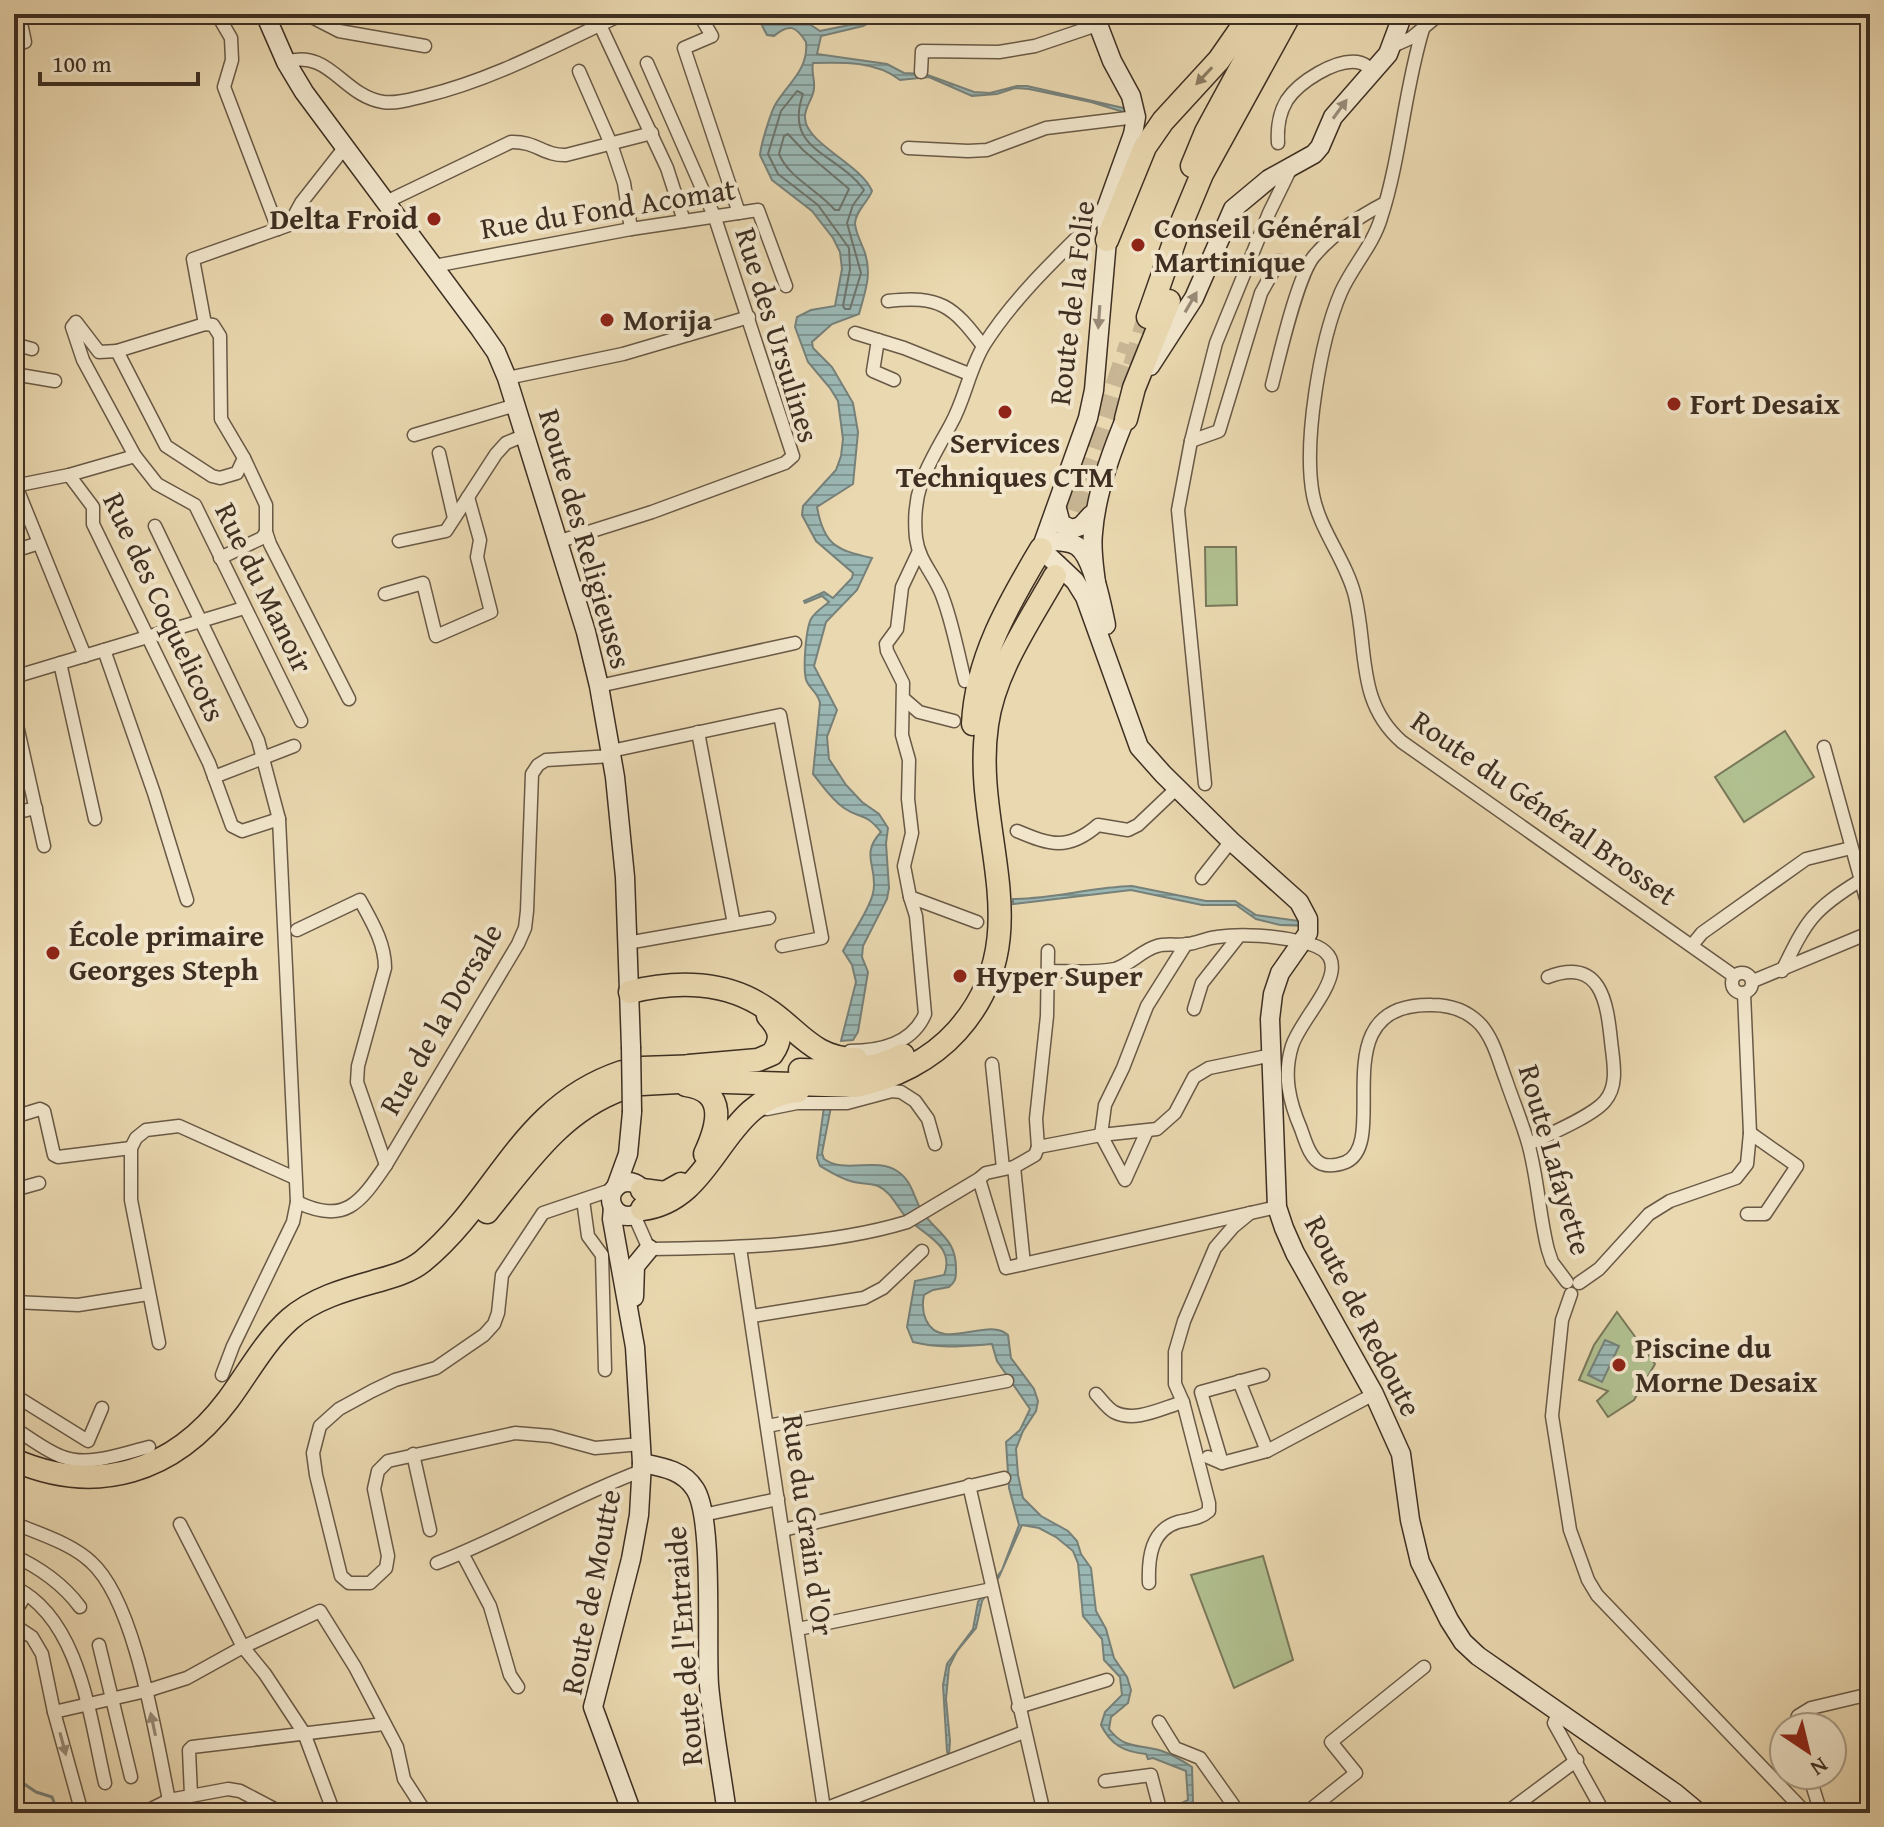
<svg xmlns="http://www.w3.org/2000/svg" width="1884" height="1827" font-family="'Gentium Book Plus',serif">
<defs>
<pattern id="water-rules" width="6" height="5" patternUnits="userSpaceOnUse" patternTransform="scale(2)"><rect width="6" height="5" fill="#9bb8b5"/><path d="M0 2.5h6" fill="none" stroke="#809693"/></pattern>
</defs>
<rect width="100%" height="100%" fill="#ead8b0"/>
<filter id="stains"><feTurbulence type="fractalNoise" baseFrequency=".0025" numOctaves="4"/><feColorMatrix values="0 0 0 0 .2 0 0 0 0 .09 0 0 0 0 .02 0 0 0 .5 -.17"/></filter>
<radialGradient id="worn" r=".72"><stop offset=".6" stop-color="#630" stop-opacity="0"/><stop offset="1" stop-color="#630" stop-opacity=".3"/></radialGradient>
<g fill="#b1c090" stroke="#787859" stroke-width="2">
<path d="M1205 547H1236L1237 605 1206 606Z"/>
<path d="M1785 731 1814 777 1744 822 1715 777Z"/>
<path d="M1617 1312 1655 1364 1634 1400 1608 1417 1597 1401 1608 1391 1579 1380 1594 1345Z"/>
<path d="M1263 1556 1293 1660 1234 1688 1191 1575Z"/>
</g>
<g fill="url(#water-rules)" stroke="#76817a" stroke-width="2">
<path d="M743 14H794L820 31 864 22 870 18H906L966 14 909 20 877 19 863 26 821 36 817 54 887 64 904 73 925 74 974 92 990 93 1017 86H1027L1128 109 1127 113 1091 102 1029 89 1015 88 997 94 972 96 929 77 900 80C876 61 843 62 813 63 811 73 815 79 814 88 814 98 804 107 805 118 806 144 861 164 872 191 868 202 856 210 855 223 855 232 862 244 865 253 872 275 865 292 859 314L832 324 812 342 813 348 832 367 853 403 858 432 853 484 817 507C824 546 837 550 872 558L857 590 826 622 814 666 837 710 827 737 829 759 846 785 862 802 879 814 888 828 886 843 889 888 887 899 863 946 862 957 868 972 858 1032 853 1040 841 1041 856 982 852 965 843 951C851 935 870 909 873 893 879 868 859 855 881 832 864 811 861 820 844 808 831 799 823 786 813 774L820 703C818 693 811 690 807 682 802 672 806 629 811 619 815 612 823 607 829 602L822 596 805 603 804 601 824 592 833 598 852 578 853 573 816 541 802 515 803 506 836 470 841 456 843 439 838 401 830 388 808 362 795 327 797 317 811 310 835 306 842 269 840 252 833 238 812 211 772 180 760 155C761 144 770 115 775 105 787 84 809 70 806 42 796 26 789 23 774 36L767 35 757 16Z"/>
<path d="M1132 886 1206 901H1235L1256 915 1307 922V926L1280 925 1256 919 1236 905H1202L1131 890 1013 904V899C1053 899 1092 887 1132 886Z"/>
<path d="M824 1107H831L822 1153 824 1159C844 1174 876 1157 897 1171 911 1180 913 1194 920 1208 934 1233 957 1236 956 1271 956 1279 955 1282 949 1287L933 1290 924 1295C922 1304 922 1311 926 1320 941 1353 988 1316 1008 1335L1011 1358 1034 1389 1038 1401 1036 1411 1023 1431 1016 1449 1018 1475 1023 1498 1041 1516 1068 1531 1077 1541 1081 1554 1091 1568 1096 1611 1106 1629 1114 1658 1127 1677 1131 1690 1128 1703 1111 1717 1109 1729C1126 1751 1139 1743 1162 1751 1173 1755 1183 1761 1192 1767L1193 1801 1189 1805 1195 1813H1188L1182 1803 1188 1800 1186 1771 1153 1758 1148 1759 1146 1754C1124 1752 1111 1745 1101 1725L1105 1712 1122 1695 1120 1677 1104 1660 1102 1639 1083 1616 1078 1563 1073 1551 1056 1537 1039 1528 1022 1525 999 1577 982 1601 976 1628 957 1651 949 1667 946 1699 950 1741 949 1755 947 1752 943 1685 947 1664 973 1629 978 1602 1002 1570 1019 1525 1009 1488 1006 1442 1020 1430 1030 1409 997 1361 992 1344C965 1346 940 1349 913 1342L907 1327 915 1281 944 1275C956 1245 922 1234 907 1218 897 1208 892 1192 878 1186 870 1183 862 1184 854 1182 843 1180 830 1172 820 1166L817 1158Z"/>
<path d="M1605 1340 1619 1346 1602 1382 1588 1375Z"/>
</g>
<g fill="none" stroke-linecap="round" stroke-linejoin="round">
<g stroke="#6c746c" stroke-width="2">
<path d="M797 91 803 94C783 151 837 152 864 190L853 205 847 223 861 273 850 309H845L843 306 850 269 849 248 818 205 778 174 768 154 781 111Z"/>
<path d="M788 134 803 150 849 189 839 210H835C818 190 789 178 779 154L784 136Z"/>
</g>
<path stroke="#76817a" stroke-width="3" d="M14 1777 36 1792 52 1797 58 1813"/>
<g stroke="#c8b694" stroke-width="22" stroke-dasharray="22 11" stroke-linecap="butt">
<path d="M1134 366 1148 317"/>
<path d="M1045 570 1066 536 1130 345"/>
</g>
<defs>
<g id="street">
<path d="M19 14 25 42"/>
<path d="M217 14 231 38 232 60 224 87 278 229"/>
<path d="M306 14 339 31 425 46"/>
<path d="M699 14 712 36 684 48 739 213"/>
<path d="M600 25 667 168 684 221"/>
<path d="M1423 29C1404 91 1401 156 1381 218 1373 245 1352 267 1341 292 1320 341 1303 443 1313 495 1320 531 1346 560 1355 596 1368 650 1356 702 1402 742L1734 976"/>
<path d="M1393 46 1411 38 1440 14"/>
<path d="M286 62C329 48 343 96 383 102 397 104 412 99 425 96 495 79 558 44 623 14"/>
<path d="M579 71 611 144 624 183 631 229"/>
<path d="M921 72 922 51 999 52 1035 46 1097 25"/>
<path d="M1278 143C1277 128 1279 113 1287 100 1299 82 1335 59 1357 62 1364 63 1369 67 1373 71"/>
<path d="M908 148 968 151 987 150 1046 128 1136 117"/>
<path d="M386 202 511 142C536 141 544 156 566 155L652 133"/>
<path d="M434 266 631 229 758 210 786 286"/>
<path d="M888 301C940 295 953 306 983 346"/>
<path d="M205 324 213 325 220 336 221 419 244 458 237 473 220 478 212 476 166 446 117 351Z"/>
<path d="M205 324 193 259 289 225 301 203 345 147"/>
<path d="M855 333 904 348 969 374"/>
<path d="M878 340 873 371 894 380"/>
<path d="M14 344 32 349"/>
<path d="M117 351 99 352 76 322 72 327 83 360 135 456 157 484 195 505 301 721"/>
<path d="M14 374 55 381"/>
<path d="M507 378 623 354 749 317"/>
<path d="M1272 385C1279 358 1298 273 1315 255 1334 233 1360 216 1385 203"/>
<path d="M414 435 516 405"/>
<path d="M1191 441 1219 431 1261 293 1279 261"/>
<path d="M439 453 454 518"/>
<path d="M244 458 266 505V532L270 544 349 699"/>
<path d="M69 475 93 507V524L209 763 232 826 242 831 279 819"/>
<path d="M14 486 69 475 135 456"/>
<path d="M16 486 85 656"/>
<path d="M155 526 258 740 279 819 297 1202 293 1222 233 1346 222 1375"/>
<path d="M399 541 446 531 496 454 506 443 525 435"/>
<path d="M557 542 652 512 785 463 793 456 715 218 647 63"/>
<path d="M14 551 39 543"/>
<path d="M918 553 902 587 897 629 886 644 887 651 903 683 902 735 909 760 908 799 912 833 904 866 910 897 977 922"/>
<path d="M220 558 262 538 266 532"/>
<path d="M385 594 423 583 436 636 491 612 477 557 480 540 468 497"/>
<path d="M104 650 154 793 187 900"/>
<path d="M60 663 95 819"/>
<path d="M14 677 244 608"/>
<path d="M965 681C958 654 953 625 943 598 936 576 919 562 916 538 911 487 929 465 951 424 965 399 969 370 984 345 1016 294 1064 251 1106 209"/>
<path d="M599 686 795 643"/>
<path d="M904 699 919 712 954 721"/>
<path d="M14 712 44 846"/>
<path d="M698 732 734 924"/>
<path d="M1824 747 1870 913"/>
<path d="M611 751 780 715 822 938 782 946"/>
<path d="M214 777 294 746"/>
<path d="M1205 784 1178 510 1191 441 1216 343 1269 213 1291 168"/>
<path d="M14 813 36 808"/>
<path d="M1017 831C1050 845 1068 851 1098 825L1128 830 1138 825 1177 788"/>
<path d="M1202 878 1231 841"/>
<path d="M297 930 360 900C372 922 385 943 385 968L358 1066 357 1082 386 1165"/>
<path d="M627 943 769 918"/>
<path d="M1693 944 1702 933 1806 859 1851 848"/>
<path d="M1048 971C1069 971 1094 973 1115 969 1130 965 1142 950 1157 946 1167 943 1178 946 1188 944 1197 943 1207 938 1217 937 1242 933 1277 936 1302 942 1370 956 1302 1013 1292 1046 1283 1075 1289 1101 1301 1129 1305 1140 1310 1159 1322 1164 1330 1167 1338 1165 1346 1162 1392 1141 1319 1002 1432 1005 1450 1005 1468 1011 1481 1025 1494 1040 1499 1062 1506 1080 1513 1101 1522 1122 1528 1143 1538 1178 1539 1215 1548 1250L1552 1262 1567 1282"/>
<path d="M1782 971C1807 920 1812 910 1861 880"/>
<circle cx="1742" cy="983" r="10"/>
<path d="M1753 981 1864 935"/>
<path d="M1194 1009 1202 983 1239 936"/>
<path d="M850 1051C880 1051 912 1044 925 1014L916 916 910 897"/>
<path d="M992 1064 1003 1168"/>
<path d="M767 1109 797 1103H847L892 1091 901 1092 915 1101 928 1119 935 1144"/>
<path d="M14 1117 40 1109 44 1111 54 1155 58 1157 131 1148"/>
<path d="M1147 1131 1125 1180 1101 1135 1105 1105 1123 1068 1147 1006 1186 944"/>
<path d="M1529 1144C1547 1135 1593 1116 1605 1101 1619 1085 1613 1061 1611 1041 1607 1002 1601 957 1548 977"/>
<path d="M1038 1147 1035 1155 1014 1167 986 1173 979 1179 1006 1268 1277 1207"/>
<path d="M1038 1147 1101 1135 1157 1129 1175 1113 1194 1077 1209 1068 1272 1055"/>
<path d="M1038 1147 1036 1119 1047 1016 1048 951"/>
<path d="M1014 1167 1024 1264"/>
<path d="M614 1189 543 1213 502 1275 498 1313 494 1324 484 1335 436 1368 395 1380 372 1391 339 1409 320 1426 313 1453 316 1475 341 1576 349 1583H370L386 1568 388 1556 374 1489 378 1471 388 1461 515 1433 551 1436 595 1448 641 1444"/>
<path d="M14 1190 39 1183"/>
<path d="M583 1200 588 1236 602 1255 605 1370"/>
<path d="M297 1202C345 1225 360 1203 386 1165L518 944 525 928 527 911 532 774 538 765 546 760 612 756"/>
<path d="M1747 1214H1765L1797 1166 1750 1133"/>
<path d="M634 1215 649 1249C732 1248 828 1246 907 1222L979 1179"/>
<path d="M740 1248 824 1809"/>
<path d="M1579 1283 1599 1269 1649 1214 1670 1201 1736 1178 1747 1164 1750 1133 1744 993"/>
<path d="M1571 1294 1562 1320 1552 1416 1570 1530 1588 1580 1597 1595 1806 1813"/>
<path d="M14 1302 78 1305 148 1294"/>
<path d="M752 1316 864 1298 883 1288 922 1251"/>
<path d="M159 1343 131 1200V1148L136 1138 146 1130 179 1126 295 1178"/>
<path d="M1239 1381 1267 1451"/>
<path d="M1096 1394C1101 1399 1107 1408 1114 1412 1135 1423 1162 1408 1183 1402"/>
<path d="M14 1395 88 1441 102 1408"/>
<path d="M767 1426 1007 1381"/>
<path d="M14 1428C30 1438 46 1451 63 1457 89 1467 124 1453 149 1447"/>
<path d="M413 1454 430 1530"/>
<path d="M1208 1457 1222 1463 1267 1451 1374 1394"/>
<path d="M1222 1463 1201 1392 1263 1375"/>
<path d="M969 1485 1044 1813"/>
<path d="M703 1515 778 1499"/>
<path d="M14 1523C39 1534 71 1543 91 1562 136 1602 156 1739 169 1800"/>
<path d="M180 1524 243 1647 265 1674 304 1733 334 1813"/>
<path d="M783 1530 1004 1478"/>
<path d="M462 1553 490 1606 510 1675 518 1687"/>
<path d="M14 1556C39 1567 64 1585 80 1607"/>
<path d="M437 1563C507 1536 571 1497 641 1471"/>
<path d="M1149 1583C1148 1558 1151 1530 1178 1522 1189 1519 1200 1519 1209 1511V1503L1183 1402 1175 1384V1352L1184 1321 1215 1248 1233 1227 1250 1213"/>
<path d="M14 1587C80 1618 90 1719 105 1783"/>
<path d="M14 1614 26 1594"/>
<path d="M14 1625 32 1637 42 1654 54 1712 82 1813"/>
<path d="M798 1629 992 1589"/>
<path d="M99 1645 131 1777"/>
<path d="M1018 1707 1107 1680"/>
<path d="M54 1712 146 1691 187 1678 243 1647 320 1611 355 1667 397 1747 404 1779 426 1813"/>
<path d="M1558 1713 1554 1723 1604 1813"/>
<path d="M1159 1722 1175 1748 1200 1758 1239 1813"/>
<path d="M1794 1727 1798 1716 1811 1708 1870 1694"/>
<path d="M1809 1775 1821 1813"/>
<path d="M1105 1781 1151 1775 1161 1813"/>
<path d="M191 1795 189 1750 192 1747 384 1724"/>
<path d="M143 1813 169 1800 228 1789 240 1791 282 1813"/>
<path d="M814 1813 1024 1732"/>
<path d="M1306 1813 1356 1773 1331 1742 1424 1667"/>
<path d="M1506 1813 1577 1760"/>
</g>
<g id="secondary">
<path d="M265 14 286 62 304 92 480 329 496 352 507 378 586 632 599 686 615 777 625 877 631 1047"/>
<path d="M1094 14 1112 61 1131 96 1136 117 1133 134 1106 209 1107 240 1094 390 1088 418 1041 549 1075 581 1085 597 1139 747 1163 774 1231 841 1299 902 1308 919V933L1280 973 1273 994 1270 1019 1277 1207 1284 1228 1295 1253 1374 1394 1401 1454 1410 1520 1420 1562 1449 1620 1463 1642 1478 1656 1675 1793 1699 1813"/>
<path d="M1150 366 1194 298 1233 209 1269 179 1314 154 1320 147 1333 117 1388 54 1403 14"/>
<path d="M1057 509 1061 524 1072 529 1081 526 1091 515"/>
<path d="M1045 541C1055 541 1067 540 1077 546 1093 557 1102 606 1106 625"/>
<path d="M1096 583C1094 566 1091 549 1093 533 1096 491 1114 445 1130 407"/>
<circle cx="628" cy="1199" r="17"/>
<path d="M616 1187 628 1154 632 1112"/>
<path d="M613 1207 612 1219 635 1347 642 1463 639 1515 631 1559 593 1707 632 1813"/>
<path d="M634 1297 635 1266 649 1249"/>
<path d="M642 1463C662 1467 683 1470 695 1489 714 1518 706 1644 709 1685 713 1728 721 1770 727 1813"/>
</g>
<g id="highway">
<path d="M1192 166 1206 132 1270 14"/>
<path d="M1107 240 1145 147 1163 121 1219 60 1251 14"/>
<path d="M1148 317 1177 234 1202 174 1290 14"/>
<path d="M1126 419 1134 388 1169 301"/>
<path d="M973 724C976 660 1008 604 1041 549"/>
<path d="M630 992C677 980 727 981 767 1009 799 1030 813 1059 856 1059"/>
<path d="M689 1066 758 1060 772 1054C783 1039 780 1029 768 1016"/>
<path d="M642 1068 701 1066"/>
<path d="M800 1070C835 1071 871 1072 903 1055"/>
<path d="M642 1084 696 1081 856 1086C894 1078 931 1060 957 1031 1042 936 971 833 987 725 994 672 1029 622 1055 576"/>
<path d="M686 1085C728 1091 718 1126 705 1154"/>
<path d="M642 1190 665 1193 681 1184"/>
<path d="M642 1209C718 1200 720 1097 798 1091"/>
<path d="M487 1212C526 1164 561 1111 622 1089"/>
<path d="M14 1460C97 1496 174 1472 228 1400 248 1373 265 1341 290 1319 313 1299 344 1290 373 1282 390 1277 408 1273 423 1261 498 1199 520 1106 622 1072"/>
</g>
</defs>
<use href="#street" stroke="#695946" stroke-width="15"/>
<use href="#secondary" stroke="#3e2f22" stroke-width="21"/>
<use href="#highway" stroke="#3e2f22" stroke-width="25"/>
<use href="#street" stroke="#f1e6cc" stroke-width="12"/>
<use href="#secondary" stroke="#f1e6cc" stroke-width="18"/>
<use href="#highway" stroke="#ead8b0" stroke-width="22"/>
<defs>
<path id="secondary-bridge" d="M631 1047 632 1112"/>
</defs>
<use href="#secondary-bridge" stroke="#3e2f22" stroke-width="21" stroke-linecap="butt"/>
<use href="#secondary-bridge" stroke="#f1e6cc" stroke-width="18"/>
</g>
<defs><path id="oneway-solid" d="M-6-.8H1V-3.2L6.5 0L1 3.2V.8H-6Z" transform="scale(2)"/></defs>
<use fill="#8b7b62" href="#oneway-solid" transform="translate(1204 76) rotate(133)"/>
<g fill="#988a77">
<use href="#oneway-solid" transform="translate(1340 109) rotate(-54)"/>
<use href="#oneway-solid" transform="translate(1191 302) rotate(-60)"/>
<use href="#oneway-solid" transform="translate(1099 317) rotate(94)"/>
<use href="#oneway-solid" transform="translate(153 1724) rotate(-102)"/>
<use href="#oneway-solid" transform="translate(63 1744) rotate(75)"/>
</g>
<g fill="#8f2418" stroke="#f1e6cc" stroke-width="3">
<circle cx="434" cy="219" r="8"/>
<circle cx="1138" cy="245" r="8"/>
<circle cx="607" cy="320" r="8"/>
<circle cx="1674" cy="404" r="8"/>
<circle cx="1005" cy="412" r="8"/>
<circle cx="53" cy="953" r="8"/>
<circle cx="960" cy="976" r="8"/>
<circle cx="1619" cy="1365" r="8"/>
</g>
<g text-anchor="middle" stroke-width="8" stroke-linejoin="round" paint-order="stroke">
<g font-size="30" fill="#3e2f22" stroke="#f1e6cc">
<text transform="translate(608 209) rotate(-9)" y="10">Rue du Fond Acomat</text>
<text transform="translate(1072 303) rotate(-83)" y="10">Route de la Folie</text>
<text transform="translate(777 335) rotate(73)" y="10">Rue des Ursulines</text>
<text transform="translate(585 539) rotate(74)" y="10">Route des Religieuses</text>
<text transform="translate(264 588) rotate(64)" y="10">Rue du Manoir</text>
<text transform="translate(164 607) rotate(65)" y="10">Rue des Coquelicots</text>
<text transform="translate(1544 808) rotate(35)" y="10">Route du Général Brosset</text>
<text transform="translate(441 1019) rotate(-60)" y="10">Rue de la Dorsale</text>
<text transform="translate(1555 1160) rotate(74)" y="10">Route Lafayette</text>
<text transform="translate(1363 1316) rotate(63)" y="10">Route de Redoute</text>
<text transform="translate(808 1525) rotate(82)" y="10">Rue du Grain d'Or</text>
<text transform="translate(591 1592) rotate(-79)" y="10">Route de Moutte</text>
<text transform="translate(684 1646) rotate(-94)" y="10">Route de l'Entraide</text>
</g>
<g font-size="30" font-weight="bold" fill="#3e2f22" stroke="#f1e6cc" text-anchor="start">
<text x="418" y="229" text-anchor="end">Delta Froid</text>
<text x="1154" y="238">Conseil Général<tspan x="1154" dy="34">Martinique</tspan></text>
<text x="623" y="330">Morija</text>
<text x="1690" y="414">Fort Desaix</text>
<text x="1005" y="453" text-anchor="middle">Services<tspan x="1005" dy="34">Techniques CTM</tspan></text>
<text x="69" y="946">École primaire<tspan x="69" dy="34">Georges Steph</tspan></text>
<text x="976" y="986">Hyper Super</text>
<text x="1635" y="1358">Piscine du<tspan x="1635" dy="34">Morne Desaix</tspan></text>
</g>
</g>
<rect width="1884" height="1827" fill="none" stroke="#ead8b0" stroke-width="48"/>
<rect x="16" y="16" width="1852" height="1795" fill="none" stroke="#3e2f22" stroke-width="4"/>
<rect x="24" y="24" width="1836" height="1779" fill="none" stroke="#3e2f22" stroke-width="2"/>
<g transform="translate(1808 1751) rotate(145)"><circle r="38" fill="#f1e6cc" stroke="#a99d88" stroke-width="2"/>
<path d="M0-6L14 30L0 20L-14 30Z" fill="#8f2418"/>
<text y="-12" font-size="22" font-weight="bold" text-anchor="middle" fill="#3e2f22">N</text>
</g>
<path d="M40 72v12h158v-12" fill="none" stroke="#3e2f22" stroke-width="4"/>
<text x="52" y="72" font-size="24" fill="#3e2f22" stroke="#f1e6cc" stroke-width="6" paint-order="stroke">100 m</text>
<rect width="100%" height="100%" filter="url(#stains)"/>
<rect width="100%" height="100%" fill="url(#worn)"/>
</svg>
